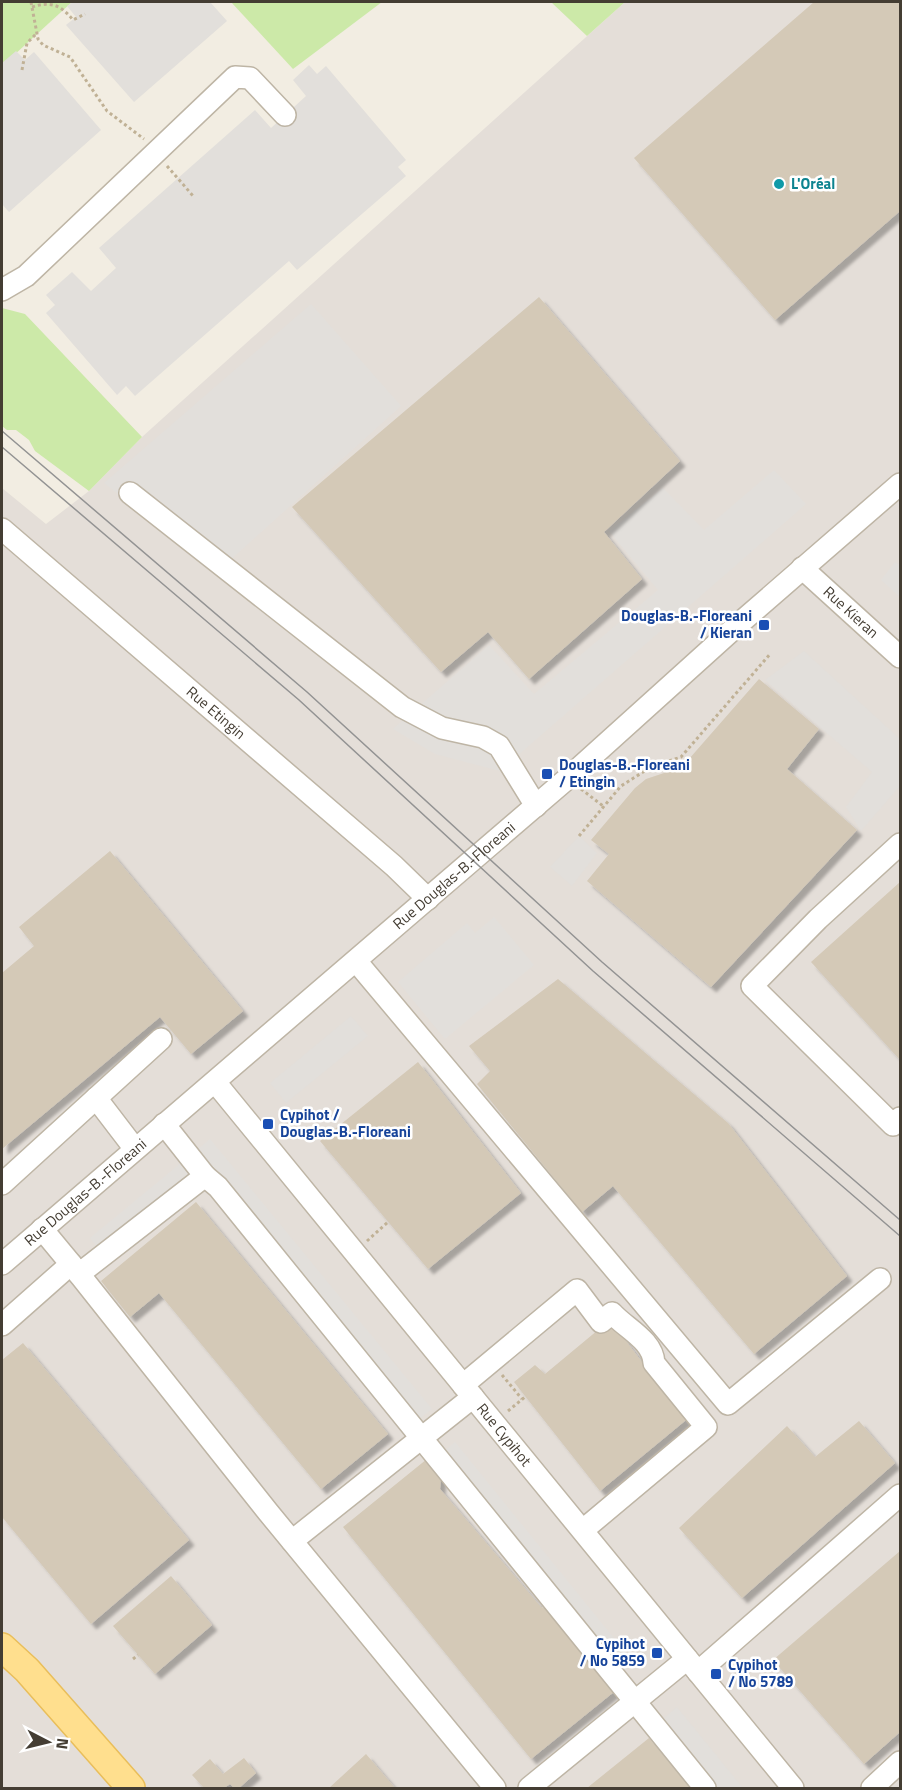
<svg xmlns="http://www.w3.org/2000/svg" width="902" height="1790" font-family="'Titillium Web',sans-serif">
<defs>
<filter id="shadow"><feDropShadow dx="5.5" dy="5.5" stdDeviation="1.5" flood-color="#0004"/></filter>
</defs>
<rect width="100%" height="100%" fill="#f2ede2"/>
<path fill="#e4ded8" d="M625 2H900V1788H2V488L46 524 89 491 142 437Z"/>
<g fill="#cce9a8">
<path d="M2 2H72L2 66Z"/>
<path d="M231 2H382L293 69Z"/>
<path d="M551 2H625L587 36Z"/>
<path d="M2 308 25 314 142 437 89 491 35 451 29 440 16 430H7L2 426Z"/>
</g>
<g fill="#e2dfdb">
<path d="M73 2H210L227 21 134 102 66 25 76 17 67 6Z"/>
<path d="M16 51 25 60 34 52 101 130 9 212 2 204V63Z"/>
<path d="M309 65 317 74 326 66 406 160 398 167 406 176 297 270 289 261 135 396 126 386 117 395 46 313 55 305 46 295 72 272 91 291 116 268 99 248 255 110 271 128 306 96 293 80Z"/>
<path d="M311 304 401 406 217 572 104 483Z"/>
<path d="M774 470 806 504 500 771 435 754 393 729 489 645 534 694 658 590 609 531 663 488 704 530Z"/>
<path d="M895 562 900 565V597L881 580Z"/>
<path d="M804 651 900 739V786L861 831 846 807 872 772 765 680Z"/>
<path d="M579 836 597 853 572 886 550 867Z"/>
<path d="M494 917 534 965 445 1039 398 982 467 923 475 933Z"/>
<path d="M351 1016 368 1036 286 1103 270 1083Z"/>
<path d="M210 1139 432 1409 405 1430 204 1186 110 1263 90 1238Z"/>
<path d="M455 1442 634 1663 612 1681 432 1461Z"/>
<path d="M677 1707 743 1788H700L651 1729Z"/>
</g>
<g fill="#d4c9b7" filter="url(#shadow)">
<path d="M814 2H900V211L775 320 634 158Z"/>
<path d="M539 297 680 461 604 532 642 579 529 679 488 632 441 672 292 507Z"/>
<path d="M759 679 819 729 787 769 857 830 711 987 587 881 609 854 591 840 635 788 646 779 682 767Z"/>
<path d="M110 851 243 1011 191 1054 160 1017 2 1149V973L34 946 19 927Z"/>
<path d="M900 882V1060L811 962Z"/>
<path d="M558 979 728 1123 847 1276 754 1354 613 1186 582 1212 477 1084 490 1071 469 1046Z"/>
<path d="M418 1062 521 1193 428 1269 320 1141Z"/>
<path d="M196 1202 388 1434 321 1489 159 1293 130 1317 101 1281Z"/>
<path d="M610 1320 686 1420 600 1491 514 1382 535 1365 545 1374Z"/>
<path d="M23 1343 189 1540 91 1624 2 1517V1360Z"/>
<path d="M859 1421 895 1463 742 1598 679 1528 787 1426 815 1457Z"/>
<path d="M427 1459 441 1476 440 1489 541 1607 550 1610 615 1691 531 1759 343 1527Z"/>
<path d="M900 1551V1732L864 1764 773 1660Z"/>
<path d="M171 1576 212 1625 155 1674 113 1626Z"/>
<path d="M649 1738 690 1788H587Z"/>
<path d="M366 1754 395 1788H329Z"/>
<path d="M244 1758 256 1773 239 1788H234L230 1784 224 1788H204L192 1775 210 1759 223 1774Z"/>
</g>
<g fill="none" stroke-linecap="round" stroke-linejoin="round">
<defs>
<g id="minor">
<path d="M2 290 26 276 235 77 250 78 285 115"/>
<path d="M130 493 402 707 442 728 483 737 499 746 536 806"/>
<path id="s1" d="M2 529 394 866 428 899"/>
<path id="s2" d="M802 568 900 657"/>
<path d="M900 844 818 919 752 986 893 1125 900 1118"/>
<path d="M356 961 728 1404 880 1279"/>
<path id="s3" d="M215 1082 793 1788"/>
<path d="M96 1098 135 1149"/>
<path d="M205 1176 218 1187 705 1788"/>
<path d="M2 1184 161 1039"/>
<path id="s4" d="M2 1264 568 778 741 622 900 484"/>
<path d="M71 1264 268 1512 495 1788"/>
<path d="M79 1274 205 1176 164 1124"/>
<path d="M2 1325 71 1264 42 1229"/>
<path d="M463 1385 577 1290 601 1322 612 1313C625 1328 653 1340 654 1363L706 1427 583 1530"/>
<path d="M292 1541 473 1397"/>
<path d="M698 1672 900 1495"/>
<path d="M529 1788 687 1659"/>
<path d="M872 1788 900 1762"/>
</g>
<path id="major" d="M2 1647 27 1670 131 1788"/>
</defs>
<use href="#minor" stroke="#beb5a5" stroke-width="24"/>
<use href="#major" stroke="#e9be5a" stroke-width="30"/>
<g stroke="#c0b195" stroke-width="3" stroke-dasharray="3 3" stroke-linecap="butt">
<path d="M31 2 38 39 43 45 70 57 107 111 144 139"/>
<path d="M32 7C51 1 61 5 73 20L85 14"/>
<path d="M22 70 27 43 36 34"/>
<path d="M167 166 194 197"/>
<path d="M581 789 603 806"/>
<path d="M579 836 621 786 651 767 681 757 771 653"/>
<path d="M367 1241 388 1222"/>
<path d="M502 1375 522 1399"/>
<path d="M508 1411 525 1397"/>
<path d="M133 1659 138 1655"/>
</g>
<use href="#minor" stroke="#fff" stroke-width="21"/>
<use href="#major" stroke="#ffdf8e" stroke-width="27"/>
<g stroke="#939393" stroke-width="1.5">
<path d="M2 431 307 692 602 962 900 1220"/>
<path d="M2 447 299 700 593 971 900 1236"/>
</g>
</g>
<circle fill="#0f9aa8" stroke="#fff" stroke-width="2" cx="779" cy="184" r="6"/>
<g fill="#1a4fb4" stroke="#fff" stroke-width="2">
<rect x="758" y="619" width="12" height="12" rx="3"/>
<rect x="541" y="768" width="12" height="12" rx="3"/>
<rect x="262" y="1118" width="12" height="12" rx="3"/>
<rect x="651" y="1647" width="12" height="12" rx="3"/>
<rect x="710" y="1668" width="12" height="12" rx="3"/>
</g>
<g text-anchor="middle" stroke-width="5" stroke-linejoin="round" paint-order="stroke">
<g font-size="15" font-weight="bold" fill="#0d838f" stroke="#fff" text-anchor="start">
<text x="791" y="189">L'Oréal</text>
</g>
<g font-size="15" fill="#443d33" stroke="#fff">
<text dy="5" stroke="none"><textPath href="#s2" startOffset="66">Rue Kieran</textPath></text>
<text dy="5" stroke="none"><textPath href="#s1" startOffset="282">Rue Etingin</textPath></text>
<text dy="5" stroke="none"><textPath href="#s4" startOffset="596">Rue Douglas-B.-Floreani</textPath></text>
<text dy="5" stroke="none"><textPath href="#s4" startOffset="110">Rue Douglas-B.-Floreani</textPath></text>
<text dy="5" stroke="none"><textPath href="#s3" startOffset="456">Rue Cypihot</textPath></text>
</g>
<g font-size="15" font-weight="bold" fill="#164399" stroke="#fff" text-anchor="start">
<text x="752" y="621" text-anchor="end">Douglas-B.-Floreani<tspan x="752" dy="17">/ Kieran</tspan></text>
<text x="559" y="770">Douglas-B.-Floreani<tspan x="559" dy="17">/ Etingin</tspan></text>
<text x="280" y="1120">Cypihot /<tspan x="280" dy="17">Douglas-B.-Floreani</tspan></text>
<text x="645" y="1649" text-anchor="end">Cypihot<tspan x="645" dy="17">/ No 5859</tspan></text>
<text x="728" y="1670">Cypihot<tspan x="728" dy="17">/ No 5789</tspan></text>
</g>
</g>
<rect width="902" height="1790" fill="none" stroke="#443d33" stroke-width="6"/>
<g transform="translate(48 1742) rotate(97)" stroke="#ffffff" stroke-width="4.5" paint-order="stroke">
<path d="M0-4.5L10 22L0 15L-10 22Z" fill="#443d33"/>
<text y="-9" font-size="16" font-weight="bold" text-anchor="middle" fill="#443d33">N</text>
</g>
</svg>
